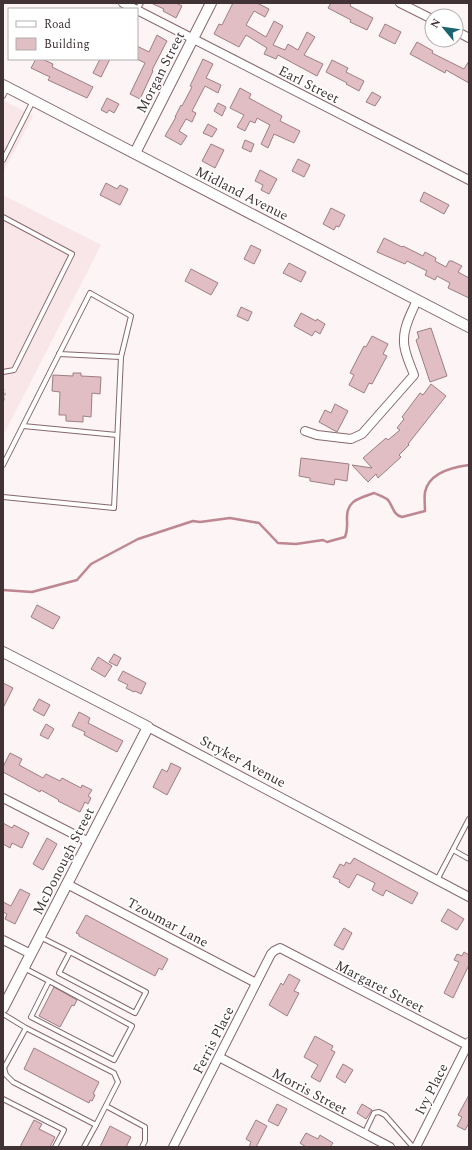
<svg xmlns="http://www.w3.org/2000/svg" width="472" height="1150" font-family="Spectral,serif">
<rect width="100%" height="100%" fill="#fcf4f5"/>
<g fill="#f9e6e9">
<path d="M3 100 33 116 3 172Z"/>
<path d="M3 195 101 245 3 436Z"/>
</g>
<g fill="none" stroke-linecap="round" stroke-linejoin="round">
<path stroke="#bd8690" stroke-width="2.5" d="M3 590 32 592 77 580 91 564 138 539 193 521 200 522 230 518 259 523 278 543 296 544 323 540 327 542 345 537C348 530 347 526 347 519 346 500 360 498 374 493 378 495 385 497 388 500 393 506 393 515 402 517L425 511C425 505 424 498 425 492 429 473 453 467 469 465"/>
</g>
<g fill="#e1bec3" stroke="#9e7e83">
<path d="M151 3H176L182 6 176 18 163 11 164 9Z"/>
<path d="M233 3H257L269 9 265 17 254 11 246 25 266 37 274 21 283 26 273 45 285 50 288 44 298 50 307 32 315 37 304 55 323 64 317 76 278 55 276 59 264 54 267 48 246 35 239 47 214 34 219 24 222 25Z"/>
<path d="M331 3H351L350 6 373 18 367 30 350 22 351 20 328 8Z"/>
<path d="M385 24 401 32 395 44 379 36Z"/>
<path d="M157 35 167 41 152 70 153 71 140 99 130 94 145 63 137 59V46L149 52Z"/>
<path d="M417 42 433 51 432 53 464 69 469 61V83L446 70 445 73 410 54Z"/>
<path d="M36 59H42L53 64 52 67 93 87 87 98 48 80 50 77 31 68Z"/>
<path d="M100 59H110L101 77 93 73Z"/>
<path d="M203 59 213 64 206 78 221 85 218 93 205 86 192 111 196 113 192 122 186 119 179 131 187 136 181 145 165 136 176 117H175L181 105 182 106 192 87 190 86Z"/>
<path d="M332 60 348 68 346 72 364 81 359 91 346 84 347 83 326 72Z"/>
<path d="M240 88 251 94 249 98 282 116 280 121 300 131 294 143 274 134 268 148 261 144 270 125 257 118 255 123 250 121 245 131 237 127 244 115 230 108Z"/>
<path d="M372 92 381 97 375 106 366 102Z"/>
<path d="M107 98 119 104 114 113 109 110 107 113 101 110Z"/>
<path d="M218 103 226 107 222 116 214 111Z"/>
<path d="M208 124 217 129 212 137 203 133Z"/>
<path d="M245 140 254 144 251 152 242 148Z"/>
<path d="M211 144 224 150 215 168 202 161Z"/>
<path d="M298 159 310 165 304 177 292 171Z"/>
<path d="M260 170 277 179 269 194 261 190 263 185 255 181Z"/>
<path d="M106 183 117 189 120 185 128 189 120 205 100 195Z"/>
<path d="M424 192 449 205 444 214 420 201Z"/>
<path d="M331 208 345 215 339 227 336 226 334 230 323 224Z"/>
<path d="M384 238 402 247 403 246 423 256 425 252 436 258 435 261 446 267 449 261H452L462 266 458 272 469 278V298L448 288 450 283 437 276 435 280 425 275 427 271 407 261 405 264 377 252Z"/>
<path d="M251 245 261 250 254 264 244 259Z"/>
<path d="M289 263 306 272 301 282 283 273Z"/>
<path d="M191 269 218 283 211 295 185 281Z"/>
<path d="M241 307 252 312 248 321 237 316Z"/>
<path d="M301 313 316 321 317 319 325 324 320 334 315 331 312 336 294 326Z"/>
<path d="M431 328 447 376 430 382 416 340 419 338 417 332Z"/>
<path d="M372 336 388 344 383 354 387 356 372 384 369 383 364 393 349 385 354 375 350 373 364 346 366 347Z"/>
<path d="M73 373H81V376L101 377 100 394 92 393 91 417 83 416V422L66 421V415H59L60 392 52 391 53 375 73 376Z"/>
<path d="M431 384 446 396 408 444 409 445 399 455 401 457 378 478 376 474 368 482 352 465 372 468 363 458 386 438 388 440 400 430 397 428 404 419 402 417 420 393 423 395Z"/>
<path d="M335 404 348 411 337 432 319 422 325 410 331 413Z"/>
<path d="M301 458 349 464 347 481 335 479 334 485 310 481V478L299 476Z"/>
<path d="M37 605 60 617 53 629 31 617Z"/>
<path d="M114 654 121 658 117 666 109 662Z"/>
<path d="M98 657 112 666 105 677 91 669Z"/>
<path d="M123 671 146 683 141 694 135 691 134 692 126 688 128 685 118 680Z"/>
<path d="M3 683 13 688 3 708Z"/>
<path d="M39 699 50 705 44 716 33 710Z"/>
<path d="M79 712 90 718 88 723 123 741 117 752 84 735 85 732 72 726Z"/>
<path d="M46 724 54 729 48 739 40 735Z"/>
<path d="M10 753 22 759 19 765 43 778 46 774 60 781 62 778 81 788 82 785 92 790 88 796 91 798 88 804 85 802 80 812 58 801 59 800 41 790 40 792 3 772V767Z"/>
<path d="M171 763 181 768 167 795 153 787 162 769 167 772Z"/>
<path d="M3 823 12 828 14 825 29 833 22 848 12 843 10 848 3 844Z"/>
<path d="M47 838 57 844 43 870 33 864Z"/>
<path d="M354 858 418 893 412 904 386 890 383 896 372 890 375 883 357 874 349 888 339 882 340 880 333 877 340 864 344 866 346 862 350 864Z"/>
<path d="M20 889 30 894 15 924 5 919 7 914 3 912V902L11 906Z"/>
<path d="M448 909 464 919 457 930 441 921Z"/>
<path d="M86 915 168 959 162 970 159 968 155 976 79 936V934L76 933Z"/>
<path d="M344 928 352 933 343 950 334 945Z"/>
<path d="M464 952 469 955V965L453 998 444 993 459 962 454 960 457 954 462 956Z"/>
<path d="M289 974 300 980 294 991 299 993 287 1016 269 1005 281 983 283 985Z"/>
<path d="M54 987 77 1000 74 1006 72 1005 60 1027 39 1016Z"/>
<path d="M315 1036 333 1046 331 1050 335 1052 320 1082 311 1077 318 1065 304 1057Z"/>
<path d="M34 1048 99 1082 93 1094 95 1095 92 1101 90 1100 89 1103 24 1069Z"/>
<path d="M343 1064 353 1070 345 1083 336 1077Z"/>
<path d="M469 1095V1123L465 1130 457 1126 462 1117 458 1115Z"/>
<path d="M277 1104 287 1109 278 1126 268 1121Z"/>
<path d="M362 1104 372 1110 366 1119 357 1113Z"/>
<path d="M34 1120 42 1124 39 1129 55 1137 50 1147H20Z"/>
<path d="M256 1120 267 1126 256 1147H249L251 1142 246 1139Z"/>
<path d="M110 1126 131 1137 126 1147H100Z"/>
<path d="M306 1133 318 1139 320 1135 333 1143 330 1147H306L300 1143Z"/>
</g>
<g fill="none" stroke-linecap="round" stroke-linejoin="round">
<defs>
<g id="service">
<path d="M137 10 141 3"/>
<path d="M3 96 7 88"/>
<path d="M3 160 33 101"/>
<path d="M3 217 72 254 14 370 3 372"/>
<path d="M59 354 121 357"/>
<path d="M23 426 117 435"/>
<path d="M3 465 90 293 131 316 121 357 114 508 3 497"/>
<path d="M453 850 469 859"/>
<path d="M437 880 469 819"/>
<path d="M40 937 70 952 59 973 135 1013 146 992 70 952"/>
<path d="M24 968 49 981 31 1017 114 1060 132 1026 49 981"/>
<path d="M3 1014 26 1028 114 1073 118 1082 96 1125 13 1082 6 1075 4 1068 26 1028"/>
<path d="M3 1099 64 1130 55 1147"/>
<path d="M106 1106 145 1127V1141L142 1147"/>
<path d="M364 1134 374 1113 379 1112 385 1115 413 1147"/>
<path d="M84 1147 96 1125"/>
</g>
<g id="minor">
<path d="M123 3 135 9"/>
<path d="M400 3 432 19"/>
<path d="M137 10 469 180"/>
<path d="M456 31 469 38"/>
<path d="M305 431 317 435 351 439 362 434 414 375C410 364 403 350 404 339 404 325 412 312 417 300"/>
<path d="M148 727 469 897"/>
<path d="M3 798 89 842"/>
<path d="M67 884 256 983"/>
<path d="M3 940 31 954"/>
<path d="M219 1057 390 1147"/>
<path d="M173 1147 271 954 274 951 280 948 469 1046"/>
<path d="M416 1147 469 1042"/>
</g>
<g id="tertiary">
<path d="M3 85 469 327"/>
<path d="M135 153 211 3"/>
<path d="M3 652 148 727 3 1008"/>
</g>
</defs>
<use href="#service" stroke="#87686d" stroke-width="6"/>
<use href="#minor" stroke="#87686d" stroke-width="10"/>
<use href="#tertiary" stroke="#87686d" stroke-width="12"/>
<path stroke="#b3a8aa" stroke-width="1.5" stroke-dasharray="3 2" stroke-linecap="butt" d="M3 388 5 394 3 404"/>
<use href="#service" stroke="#fff" stroke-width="4"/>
<use href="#minor" stroke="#fff" stroke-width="8"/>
<use href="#tertiary" stroke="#fff" stroke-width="10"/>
</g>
<g text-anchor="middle" stroke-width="3.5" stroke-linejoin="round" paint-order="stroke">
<g font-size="14" fill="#413335" stroke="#fff">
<text transform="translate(160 72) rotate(-63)" y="5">Morgan Street</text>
<text transform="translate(309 84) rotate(27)" y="5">Earl Street</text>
<text transform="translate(242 193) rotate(27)" y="5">Midland Avenue</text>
<text transform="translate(243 761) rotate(28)" y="5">Stryker Avenue</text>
<text transform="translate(63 861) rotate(-63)" y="5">McDonough Street</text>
<text transform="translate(168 922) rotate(28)" y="5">Tzoumar Lane</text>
<text transform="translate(380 986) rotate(27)" y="5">Margaret Street</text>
<text transform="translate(213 1040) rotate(-63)" y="5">Ferris Place</text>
<text transform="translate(431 1089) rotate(-63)" y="5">Ivy Place</text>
<text transform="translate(310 1091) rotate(28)" y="5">Morris Street</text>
</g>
</g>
<rect width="472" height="1150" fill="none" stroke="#413335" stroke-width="8"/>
<rect x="8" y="8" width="130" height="52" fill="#ffffff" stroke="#b3adae"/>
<rect x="16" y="21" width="20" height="6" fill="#ffffff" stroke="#b3adae"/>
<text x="44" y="28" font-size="12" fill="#413335">Road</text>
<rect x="16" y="38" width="20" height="12" fill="#e1bec3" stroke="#b3adae"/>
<text x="44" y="48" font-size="12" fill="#413335">Building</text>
<g transform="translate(444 28) rotate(299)"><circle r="19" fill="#ffffff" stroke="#b3adae"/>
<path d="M0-3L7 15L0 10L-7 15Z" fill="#19646f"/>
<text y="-6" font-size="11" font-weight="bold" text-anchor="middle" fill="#413335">N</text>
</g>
</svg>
